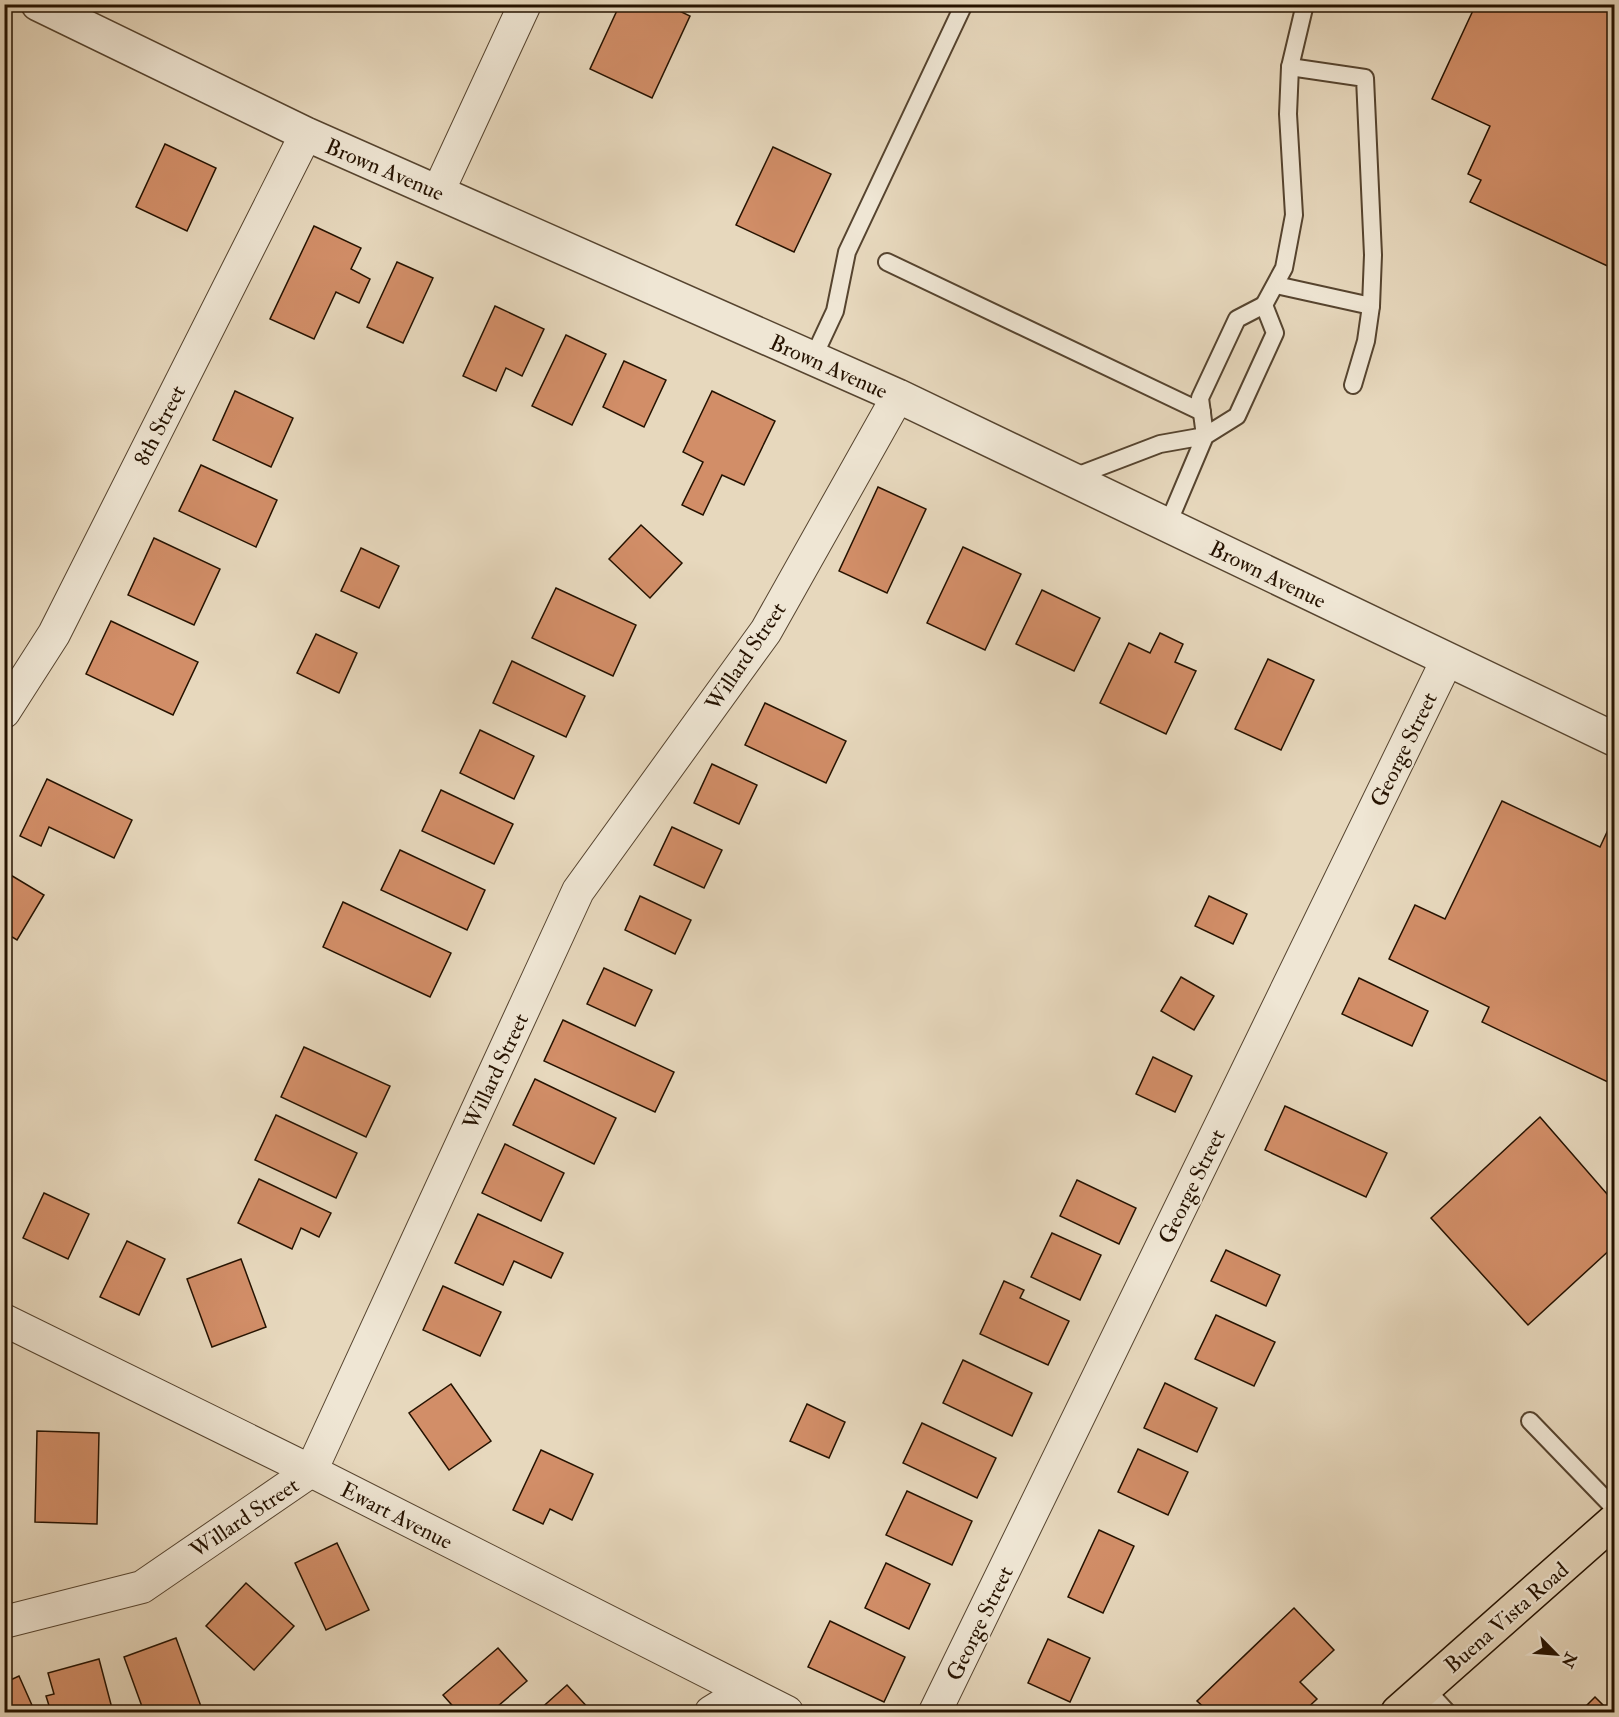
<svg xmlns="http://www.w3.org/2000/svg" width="1619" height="1717" font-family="'IM FELL Double Pica',serif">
<rect width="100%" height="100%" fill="#e7d8bd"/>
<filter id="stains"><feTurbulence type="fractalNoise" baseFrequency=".00333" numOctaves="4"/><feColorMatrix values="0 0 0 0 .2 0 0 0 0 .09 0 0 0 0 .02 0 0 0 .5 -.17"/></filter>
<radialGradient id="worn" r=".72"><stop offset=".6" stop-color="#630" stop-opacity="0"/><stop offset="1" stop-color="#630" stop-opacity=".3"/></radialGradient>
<g fill="#d28e68" stroke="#251200" stroke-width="1.5">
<path d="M342 4H358L356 11Z"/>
<path d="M620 4H665L690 16 652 98 590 69Z"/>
<path d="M1476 4H1614V269L1470 202 1481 180 1468 174 1490 126 1432 99Z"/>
<path d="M165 144 216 168 187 231 136 207Z"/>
<path d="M773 147 831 174 794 252 736 225Z"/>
<path d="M314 226 361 248 351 269 370 279 359 303 336 292 314 339 270 319Z"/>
<path d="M397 262 433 278 403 343 367 327Z"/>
<path d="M495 306 544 329 522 376 506 368 496 391 463 376Z"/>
<path d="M566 335 606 354 572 425 532 406Z"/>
<path d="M624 361 666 380 644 427 603 407Z"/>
<path d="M235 391 293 418 271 467 213 440Z"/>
<path d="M712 391 775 421 744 485 722 475 703 515 682 505 703 462 683 452Z"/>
<path d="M201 465 277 500 256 547 179 511Z"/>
<path d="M878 487 926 509 887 593 839 571Z"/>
<path d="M641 525 682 563 650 598 609 559Z"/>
<path d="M154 538 220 569 194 625 128 595Z"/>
<path d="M963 547 1021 574 985 650 927 623Z"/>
<path d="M361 548 399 566 379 608 341 591Z"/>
<path d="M556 588 636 625 613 676 532 638Z"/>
<path d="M1042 590 1100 618 1074 671 1016 644Z"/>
<path d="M111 621 198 662 173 715 86 674Z"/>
<path d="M1160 633 1183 644 1175 662 1196 671 1166 734 1100 703 1129 643 1150 653Z"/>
<path d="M316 634 357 653 339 693 297 673Z"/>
<path d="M1268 659 1314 680 1281 750 1235 729Z"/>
<path d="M512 661 585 696 566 737 493 703Z"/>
<path d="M765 703 846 741 826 783 745 745Z"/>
<path d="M480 730 534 756 514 799 460 773Z"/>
<path d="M712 764 757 785 739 824 694 803Z"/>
<path d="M47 779 132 820 114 858 49 827 41 846 20 836Z"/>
<path d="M441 790 513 824 494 864 422 831Z"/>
<path d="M1502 801 1600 847 1614 817V1078L1612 1084 1482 1022 1489 1007 1389 959 1415 905 1445 919Z"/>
<path d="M672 827 722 850 704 888 654 865Z"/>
<path d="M400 850 485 890 467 930 381 890Z"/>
<path d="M4 871 44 895 17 940 4 932Z"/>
<path d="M640 896 691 920 675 954 625 930Z"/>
<path d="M1209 896 1247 914 1233 944 1195 926Z"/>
<path d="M343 902 451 953 430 997 323 947Z"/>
<path d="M604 968 652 990 635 1026 587 1004Z"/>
<path d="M1181 977 1214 996 1194 1030 1161 1011Z"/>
<path d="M1359 978 1428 1011 1412 1046 1342 1014Z"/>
<path d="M563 1020 674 1072 655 1112 544 1061Z"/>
<path d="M304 1047 390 1086 366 1137 281 1097Z"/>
<path d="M1153 1057 1192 1076 1175 1112 1136 1094Z"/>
<path d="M535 1079 616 1118 594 1164 513 1125Z"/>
<path d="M1285 1106 1387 1153 1366 1197 1265 1150Z"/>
<path d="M276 1115 357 1153 336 1198 255 1160Z"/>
<path d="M1540 1117 1614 1202V1246L1528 1325 1431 1218Z"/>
<path d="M505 1144 564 1173 541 1221 482 1193Z"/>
<path d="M259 1179 331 1213 319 1237 301 1228 292 1249 238 1223Z"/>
<path d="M1077 1180 1136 1208 1119 1244 1060 1216Z"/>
<path d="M44 1193 89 1214 68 1259 23 1238Z"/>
<path d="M478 1214 563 1253 551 1278 514 1261 503 1285 455 1263Z"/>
<path d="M1052 1233 1101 1255 1080 1300 1031 1277Z"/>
<path d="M127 1241 165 1259 139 1315 100 1297Z"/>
<path d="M1226 1250 1280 1275 1266 1306 1211 1281Z"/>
<path d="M241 1259 266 1327 212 1347 187 1279Z"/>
<path d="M1004 1281 1024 1290 1020 1298 1069 1321 1048 1365 980 1334Z"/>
<path d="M443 1286 501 1312 480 1356 423 1330Z"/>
<path d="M1216 1315 1275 1342 1254 1386 1195 1359Z"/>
<path d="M963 1360 1032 1393 1012 1436 943 1403Z"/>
<path d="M1165 1383 1217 1408 1197 1452 1144 1428Z"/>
<path d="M451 1384 491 1441 449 1470 409 1413Z"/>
<path d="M807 1404 845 1422 829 1458 790 1441Z"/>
<path d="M922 1423 996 1458 977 1498 903 1463Z"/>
<path d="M37 1431 99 1433 97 1524 35 1522Z"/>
<path d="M1138 1449 1188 1472 1168 1515 1118 1492Z"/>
<path d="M541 1450 593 1474 572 1520 550 1509 543 1524 513 1510Z"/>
<path d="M907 1491 972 1521 952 1565 886 1535Z"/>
<path d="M1099 1530 1134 1546 1103 1613 1068 1597Z"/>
<path d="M337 1543 369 1610 326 1630 295 1563Z"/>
<path d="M886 1563 930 1584 909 1629 865 1608Z"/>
<path d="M246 1583 294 1626 254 1670 206 1626Z"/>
<path d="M1294 1608 1334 1650 1300 1682 1317 1699 1303 1712H1209L1197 1701Z"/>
<path d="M830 1621 905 1657 884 1702 808 1667Z"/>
<path d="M176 1638 203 1712H144L124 1657Z"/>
<path d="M1048 1639 1090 1658 1070 1702 1028 1683Z"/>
<path d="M498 1648 527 1681 491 1712H458L443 1695Z"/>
<path d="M99 1659 113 1712H51L46 1696 54 1694 48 1673Z"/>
<path d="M19 1676 35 1712H4V1683Z"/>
<path d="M567 1685 592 1712H537Z"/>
<path d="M1595 1697 1610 1712H1580Z"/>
</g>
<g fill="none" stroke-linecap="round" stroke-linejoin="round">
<defs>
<g id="service">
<path d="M1290 67 1365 78 1373 255 1371 306"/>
<path d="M887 262 1202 412"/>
<path d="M1276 285 1371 306 1366 341 1353 385"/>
<path d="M1264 305 1284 268 1294 215 1288 114 1290 67 1305 4"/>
<path d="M813 358 835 311 847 252 964 4"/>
<path d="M1071 478 1160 444 1205 436 1237 416 1275 333 1264 305 1237 319 1200 398 1205 436 1167 526"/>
<path d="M1530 1421 1614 1508"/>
<path d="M1425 1688 1447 1712"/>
</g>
<g id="minor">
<path d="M438 192 525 4"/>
<path d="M4 712 54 634 306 134"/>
<path d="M4 1320 311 1471 787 1712"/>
<path d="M4 1622 142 1587 311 1471 578 891 766 631 898 396"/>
<path d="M711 1712 745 1691"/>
<path d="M935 1712 1447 660"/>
</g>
<path id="tertiary" d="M38 4 306 134 898 396 1614 739"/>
<path id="primary" d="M1398 1712 1614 1521"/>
</defs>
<use href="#service" stroke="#56442f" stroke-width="20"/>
<use href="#minor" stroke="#56442f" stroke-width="34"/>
<use href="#tertiary" stroke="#56442f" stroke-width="36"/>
<use href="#primary" stroke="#251200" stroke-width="36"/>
<use href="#service" stroke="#efe6d4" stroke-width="16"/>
<use href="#minor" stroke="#efe6d4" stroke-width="32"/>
<use href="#tertiary" stroke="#efe6d4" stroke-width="33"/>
<use href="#primary" stroke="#e7d8bd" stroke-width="33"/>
</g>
<g text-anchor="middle" stroke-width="4.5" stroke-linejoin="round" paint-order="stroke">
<g font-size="22" fill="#251200" stroke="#efe6d4">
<text transform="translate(385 169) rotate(23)" y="8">Brown Avenue</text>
<text transform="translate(829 366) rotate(24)" y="8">Brown Avenue</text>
<text transform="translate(159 425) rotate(-63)" y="8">8th Street</text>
<text transform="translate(1268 574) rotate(26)" y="8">Brown Avenue</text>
<text transform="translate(745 656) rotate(-56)" y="8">Willard Street</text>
<text transform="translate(1403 749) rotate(-64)" y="8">George Street</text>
<text transform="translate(495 1071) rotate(-65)" y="8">Willard Street</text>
<text transform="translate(1191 1186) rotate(-64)" y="8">George Street</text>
<text transform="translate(397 1515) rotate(27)" y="8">Ewart Avenue</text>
<text transform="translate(244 1517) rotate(-34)" y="8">Willard Street</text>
<text transform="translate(1506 1617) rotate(-41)" y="8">Buena Vista Road</text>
<text transform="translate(979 1623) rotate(-64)" y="8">George Street</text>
</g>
</g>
<rect width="1619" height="1717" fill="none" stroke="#e7d8bd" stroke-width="24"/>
<rect x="6" y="6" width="1607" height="1705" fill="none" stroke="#251200" stroke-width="3"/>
<rect x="12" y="12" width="1595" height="1693" fill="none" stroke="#251200" stroke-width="1.5"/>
<g transform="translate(1556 1654) rotate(115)" stroke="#efe6d4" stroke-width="4.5" paint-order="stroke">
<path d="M0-4.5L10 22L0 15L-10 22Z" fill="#251200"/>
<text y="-9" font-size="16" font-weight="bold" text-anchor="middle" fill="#251200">N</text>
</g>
<rect width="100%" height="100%" filter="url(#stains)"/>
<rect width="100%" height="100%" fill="url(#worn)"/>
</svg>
